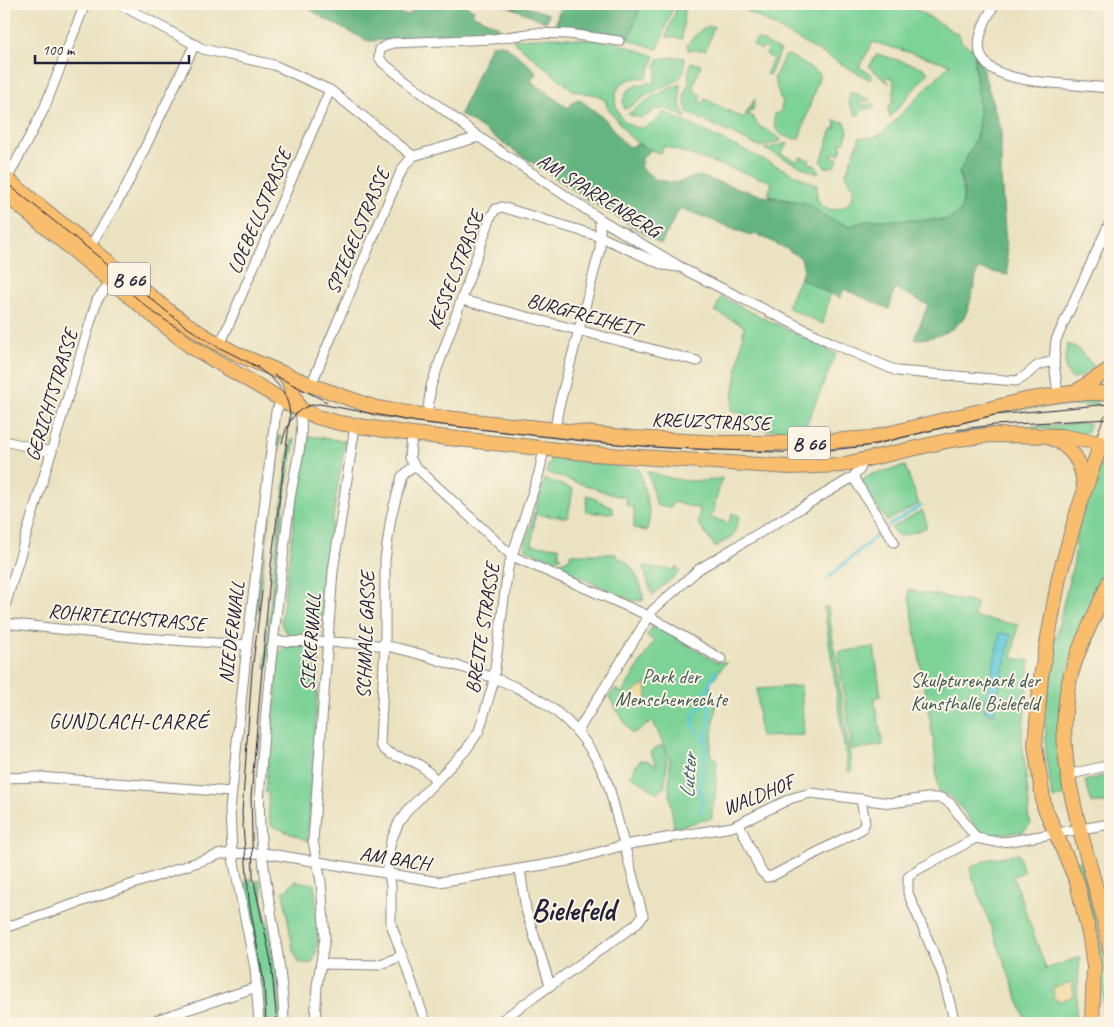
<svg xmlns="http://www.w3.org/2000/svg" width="1114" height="1027" font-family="Caveat,sans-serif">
<rect width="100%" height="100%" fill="#fcf5e5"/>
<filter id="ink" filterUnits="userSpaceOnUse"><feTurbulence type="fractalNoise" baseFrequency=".02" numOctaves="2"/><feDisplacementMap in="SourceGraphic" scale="10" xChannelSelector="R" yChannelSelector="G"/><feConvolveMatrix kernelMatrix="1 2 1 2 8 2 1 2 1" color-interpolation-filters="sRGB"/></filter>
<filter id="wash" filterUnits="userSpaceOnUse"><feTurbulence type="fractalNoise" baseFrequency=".0096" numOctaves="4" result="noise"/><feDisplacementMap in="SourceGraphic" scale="20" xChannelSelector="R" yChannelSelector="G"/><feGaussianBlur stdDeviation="1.12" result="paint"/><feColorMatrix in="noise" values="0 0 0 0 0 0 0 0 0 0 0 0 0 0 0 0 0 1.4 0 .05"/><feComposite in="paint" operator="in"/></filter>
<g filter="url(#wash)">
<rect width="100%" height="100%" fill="#eae2c0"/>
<g fill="#7bd297" stroke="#4e7a69">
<path d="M560 4H674L658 49 620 37 555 27Z"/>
<path d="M678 4H685L682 39 666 37Z"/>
<path d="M735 4H908L959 35 962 43 975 50C973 79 984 109 976 137 972 149 964 161 959 173 961 188 969 201 958 215L948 220H870L850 226 831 220 806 203 768 196 772 182 664 146 660 153C635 145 632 140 617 120 612 113 607 109 605 100L597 95 574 91 513 41 514 39 555 37 614 42 655 56 647 78C585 72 626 163 664 112L817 185C810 229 876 206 845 176L860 137 871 138 882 134 950 64 873 42 859 67 872 75 870 80Z"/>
<path d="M714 26 706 50H688L687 45C694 36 702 26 714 26Z"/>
<path d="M756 40H760L780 51 770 75 766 74 773 59 766 54 768 51 764 47 761 50 753 45Z"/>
<path d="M877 54 924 68 928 73 890 117 888 109 893 100 894 80 887 76 886 79 890 84 869 67Z"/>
<path d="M789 55 820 74 799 139C782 138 771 131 775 114L780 113 783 101 780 98 774 78 784 57Z"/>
<path d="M677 57 684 58C690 83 664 85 648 95 640 99 633 107 624 109L623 101 627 91 637 85H644L645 82 653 84 658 70 655 68 658 59Z"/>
<path d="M691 62 701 65 693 86 695 92 701 95 699 101 703 103 705 99 743 118 755 99 753 110H749V116H752L759 126 781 139V141L760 147 688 113C683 104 683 90 690 82L688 76Z"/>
<path d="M680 84V105L686 118 663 107 661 110 655 108 651 114 641 118 628 114 652 97Z"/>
<path d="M850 91 871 100 859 102 860 105 875 104 873 108 862 110 859 115H855L849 103Z"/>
<path d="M834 121 845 122 848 131 844 143 842 142 840 145 842 147 839 155 834 152 832 156 838 159 835 166 826 168 821 162 832 129H835L836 123Z"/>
<path d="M788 143 781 154 798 161 800 157 810 160 809 163 815 165 819 171 817 174 764 149Z"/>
<path d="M800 278 830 294 823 324 787 307Z"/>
<path d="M721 297 836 354 804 430H765L749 416 731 410 744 326 715 311Z"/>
<path d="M1068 344 1077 348 1094 366 1082 376 1072 379C1062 370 1065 355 1068 344Z"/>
<path d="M1098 400 1096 405 1034 407 991 414 990 412 1060 401Z"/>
<path d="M1090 423 1085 435 1029 427 966 430Z"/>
<path d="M278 436 281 437 280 440 250 666H248Z"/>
<path d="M309 436 345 441 325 568 321 632 316 637C302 636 283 639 281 621L298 488Z"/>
<path d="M291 439 295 440C278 514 277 592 267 668H265L274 560Z"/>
<path d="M551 458 639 469 650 513 647 531 634 528V508L626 505V497L614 495 546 472Z"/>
<path d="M1101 462 1110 465V562L1067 671 1065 795 1053 799C1034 721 1055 637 1074 561 1076 551 1075 541 1077 531 1082 508 1093 484 1101 462Z"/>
<path d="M905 466 919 504 887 521 861 482 869 475Z"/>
<path d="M647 471C677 481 691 484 722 478L711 518 729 523 732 513 740 516 733 536 715 547 698 523 700 509 672 502 671 507 657 506Z"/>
<path d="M545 479 573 489 568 517H559V514L558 517 548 516V514L547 516 533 514 535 517 532 545 559 547V556L562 557 553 561 524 548Z"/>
<path d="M587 495 611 507 614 513H598V510L597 513 586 512Z"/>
<path d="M922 510 926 521V528L901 536 896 534 891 528Z"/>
<path d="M570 554H616L617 558C632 559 644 587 643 601L631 600 554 566 570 558Z"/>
<path d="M643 566 675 570 676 566 680 572 652 595Z"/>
<path d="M908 590 976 603 974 617 1018 625 1012 658 1030 661 1022 738 1029 806 1028 815 1031 824 1023 832 986 835C967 826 961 795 938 792L934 744Z"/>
<path d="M824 607H828L852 771 848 772Z"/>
<path d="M654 624 716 662H726L710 684 716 704 710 755 717 760 715 801H713L712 818 674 828 669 789 670 760 653 721 632 734 609 697 615 689 622 693 654 641 647 636Z"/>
<path d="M289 646H317L320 649 308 841 272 826 269 817 268 793 265 792 279 654 282 649Z"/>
<path d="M874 647 881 696 874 698 883 745 852 750 838 652Z"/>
<path d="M801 686 804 735 760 737 757 689Z"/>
<path d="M661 745C672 759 664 772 665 787L656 792 630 775 640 760H646L657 766 651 754 653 750Z"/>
<path d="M1110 774V803H1092L1085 781Z"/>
<path d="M1018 853 1024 872 1013 876 1046 969 1080 957 1075 1023H1027L972 876 970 868 987 860Z"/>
<path d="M1081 861 1110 979V1023H1103V989L1099 957 1076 863Z"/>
<path d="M248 878 252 879 253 886 257 885 256 881 261 880 263 907 276 959 282 1023H264L262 1021 260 986 241 882 248 884Z"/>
<path d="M296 881 314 884C317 911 323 938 312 963H299L293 949 283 891 289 889 290 885Z"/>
</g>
<g fill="#64b480" stroke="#436b5e">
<path d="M302 4H389L403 15H408L412 12V4H462L474 10 472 14 498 26 501 33 499 35 368 41 325 19Z"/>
<path d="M503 4H516L549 14 546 22Z"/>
<path d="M570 4H641L630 37 557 26 560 13Z"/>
<path d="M501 44 506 46 535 70 536 73 531 81 568 108 575 100 579 99 604 118 621 140 629 147 638 144 651 150 643 157 640 167 655 179 664 181 674 183 699 176 766 197 806 203 831 220 850 226 869 220H948L961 211 964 189 959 173C964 161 972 149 976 137 984 109 973 79 975 50H977L1001 131V176L1008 275 978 269C974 283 972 298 967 311 960 330 933 340 914 339L928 305 895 288 889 309 844 289 840 298 800 278 804 270 801 258 787 249 755 233 753 236 680 208 661 244 588 200 460 114 491 45Z"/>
</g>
<g fill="#eeda9e" stroke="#887e6c">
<path d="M646 684 647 700 625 707 621 700Z"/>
<path d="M1072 982 1074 996 1060 1001 1054 999 1053 988Z"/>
</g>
<path fill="#5fc9da" stroke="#40768a" d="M1000 633 1011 635 994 714 984 711Z"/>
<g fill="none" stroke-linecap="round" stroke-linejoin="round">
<g stroke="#5fc9da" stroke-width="3">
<path d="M889 525 921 506"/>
<path d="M829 577 882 531"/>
<path d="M704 741C688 720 689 717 708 700"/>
<path d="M700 812 703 802 700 791 709 721V704L706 691 716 671"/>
</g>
</g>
</g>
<g filter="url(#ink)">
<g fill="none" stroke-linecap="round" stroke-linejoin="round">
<defs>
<g id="minor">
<path d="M119 4 203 49 274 65 330 90 413 156"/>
<path d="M995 4C954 68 999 78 1052 83 1072 85 1091 86 1110 88"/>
<path d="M619 41 569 34 534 33 493 39 392 43 380 49 379 57 383 63 479 137 600 219 689 272 832 343 897 371 1016 381C1033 375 1030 363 1054 362"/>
<path d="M7 179 44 109 85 4"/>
<path d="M90 247 125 189 195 44"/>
<path d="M462 300 697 361"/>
<path d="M220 345 330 90"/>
<path d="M311 385 402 169 413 156 479 137"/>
<path d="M1058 395 1054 362 1056 340 1110 222"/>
<path d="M427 416 431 386 491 216 496 209 502 207 601 237 663 265 679 267"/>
<path d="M555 431 558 410 600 249V219"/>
<path d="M412 434 410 458 414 465 512 556 649 616 721 659"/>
<path d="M4 441 52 452"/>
<path d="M414 465 402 476 391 517 385 560V645L380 743C385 757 407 757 418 764 425 768 431 775 436 780"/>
<path d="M853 477 894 542"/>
<path d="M4 609 97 300 112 280"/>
<path d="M4 623 142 638 247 645"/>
<path d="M274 641C311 642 349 641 385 646 407 649 429 657 451 664 523 685 581 710 609 787L643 916 635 925 498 1023"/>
<path d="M577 732 653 610 699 569 853 477 860 469 863 460"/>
<path d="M1067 775 1110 765"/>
<path d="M4 778 39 777 231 792"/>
<path d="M739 824 761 871 767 877 772 876 862 829 865 823 861 799"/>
<path d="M520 869 526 910 550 985"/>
<path d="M4 928 221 854 264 853 439 882 568 861 624 845 732 827 792 798 811 793 891 803 927 798H942L951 804 976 838"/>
<path d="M321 964 378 965 402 956"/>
<path d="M147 1023 257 987"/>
<path d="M259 1023 255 968 232 853 230 810 247 645 276 411 282 400"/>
<path d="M284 1023C283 944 255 865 260 786 266 693 278 600 289 507 292 475 306 441 300 410"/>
<path d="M315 1023 317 986 325 938 321 882 313 841 333 571 355 426"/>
<path d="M426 1023 391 924V886L387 862 391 841 399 822 408 810 466 750 479 731 493 684 508 568 539 473 544 449"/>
<path d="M955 1023 942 973 908 893V877L917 870 976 838 997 842 1011 841 1110 824"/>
</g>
<path id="secondary" d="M1101 443 1110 420"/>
<g id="primary">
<path d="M4 177 171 313 203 335 239 355 311 385 376 408 427 416 633 438 722 443H802L871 438 1025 400 1071 393H1110"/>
<path d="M4 193 190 346 289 404 317 417 339 423 412 434 595 454 790 467 841 465 951 440 990 435 1061 436 1110 445"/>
<path d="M286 374 300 410"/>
<path d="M1077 391 1110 369"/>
<path d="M1051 438C1073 447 1083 464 1084 487"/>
<path d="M1110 580C1095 617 1073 654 1067 693 1053 781 1096 865 1110 950"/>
<path d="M1092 1023 1094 967 1090 938 1077 882 1044 806 1035 745 1041 677 1059 577 1077 513 1101 443"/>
</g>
</defs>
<use href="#minor" stroke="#86827e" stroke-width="11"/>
<use href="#secondary" stroke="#86827e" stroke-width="15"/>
<use href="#primary" stroke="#86827e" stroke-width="16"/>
<use href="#minor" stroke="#fff" stroke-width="9"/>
<use href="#secondary" stroke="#fde5c5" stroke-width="12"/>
<use href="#primary" stroke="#f9be6d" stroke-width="14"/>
<g stroke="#22223b" stroke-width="1">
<path d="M4 181 185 326 218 347 258 367"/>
<path d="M126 289 153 312 180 330"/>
<path d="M251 364C273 377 289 390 290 417L271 565 251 797 253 877 271 961 277 1023"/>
<path d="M274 375 327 402"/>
<path d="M957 430 994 425 1110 419"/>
<path d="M282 443C287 422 296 405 320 404L417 422 592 442 667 448 802 453 867 446 994 415 1110 404"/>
<path d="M262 591 252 671 242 813 249 901 264 983 266 1023"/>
</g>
</g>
</g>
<g text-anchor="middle" stroke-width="4" stroke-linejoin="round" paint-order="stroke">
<g fill="#fcf5e5" stroke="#63616e" stroke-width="1">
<rect x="108" y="262.5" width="42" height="33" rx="4"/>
<rect x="788" y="426.5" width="42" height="33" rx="4"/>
</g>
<g font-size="19" font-weight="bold" fill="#22223b">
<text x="129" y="286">B 66</text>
<text x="809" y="450">B 66</text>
</g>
<g font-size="20" fill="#22223b" stroke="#fcf5e5">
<text transform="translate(599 195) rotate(32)" y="7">AM SPARRENBERG</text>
<text transform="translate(259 211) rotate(-67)" y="7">LOEBELLSTRASSE</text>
<text transform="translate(357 231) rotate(-67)" y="7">SPIEGELSTRASSE</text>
<text transform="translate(455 270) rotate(-69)" y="7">KESSELSTRASSE</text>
<text transform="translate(584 314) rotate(15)" y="7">BURGFREIHEIT</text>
<text transform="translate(51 395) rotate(-73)" y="7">GERICHTSTRASSE</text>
<text transform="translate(711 421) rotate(2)" y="7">KREUZSTRASSE</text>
<text transform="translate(127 617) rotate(5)" y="7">ROHRTEICHSTRASSE</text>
<text transform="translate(482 628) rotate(-81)" y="7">BREITE STRASSE</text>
<text transform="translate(231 632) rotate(-83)" y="7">NIEDERWALL</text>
<text transform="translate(365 635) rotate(-88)" y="7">SCHMALE GASSE</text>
<text transform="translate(310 642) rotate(-86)" y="7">SIEKERWALL</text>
<text transform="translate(758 795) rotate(-22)" y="7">WALDHOF</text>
<text transform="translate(395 858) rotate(9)" y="7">AM BACH</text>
</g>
<g font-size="20" fill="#3d5757" stroke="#fcf5e5">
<text x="671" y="683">Park der<tspan x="671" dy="23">Menschenrechte</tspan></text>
<text x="975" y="687">Skulpturenpark der<tspan x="975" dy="23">Kunsthalle Bielefeld</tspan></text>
</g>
<g font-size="21" letter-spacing="1" fill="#22223b" stroke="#fcf5e5">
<text x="129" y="728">GUNDLACH-CARRÉ</text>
</g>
<g font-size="21" font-style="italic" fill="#375c73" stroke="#fcf5e5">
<text transform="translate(688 776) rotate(-86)" y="7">Lutter</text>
</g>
<g font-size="30" font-weight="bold" fill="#22223b" stroke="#fcf5e5">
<text x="573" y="920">Bielefeld</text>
</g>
</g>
<rect width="1114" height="1027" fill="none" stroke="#fcf5e5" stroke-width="20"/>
<path d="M35 55v8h154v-8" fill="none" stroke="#22223b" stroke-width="2.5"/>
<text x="42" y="55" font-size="15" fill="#22223b" stroke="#fcf5e5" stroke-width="4" paint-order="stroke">100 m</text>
</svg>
